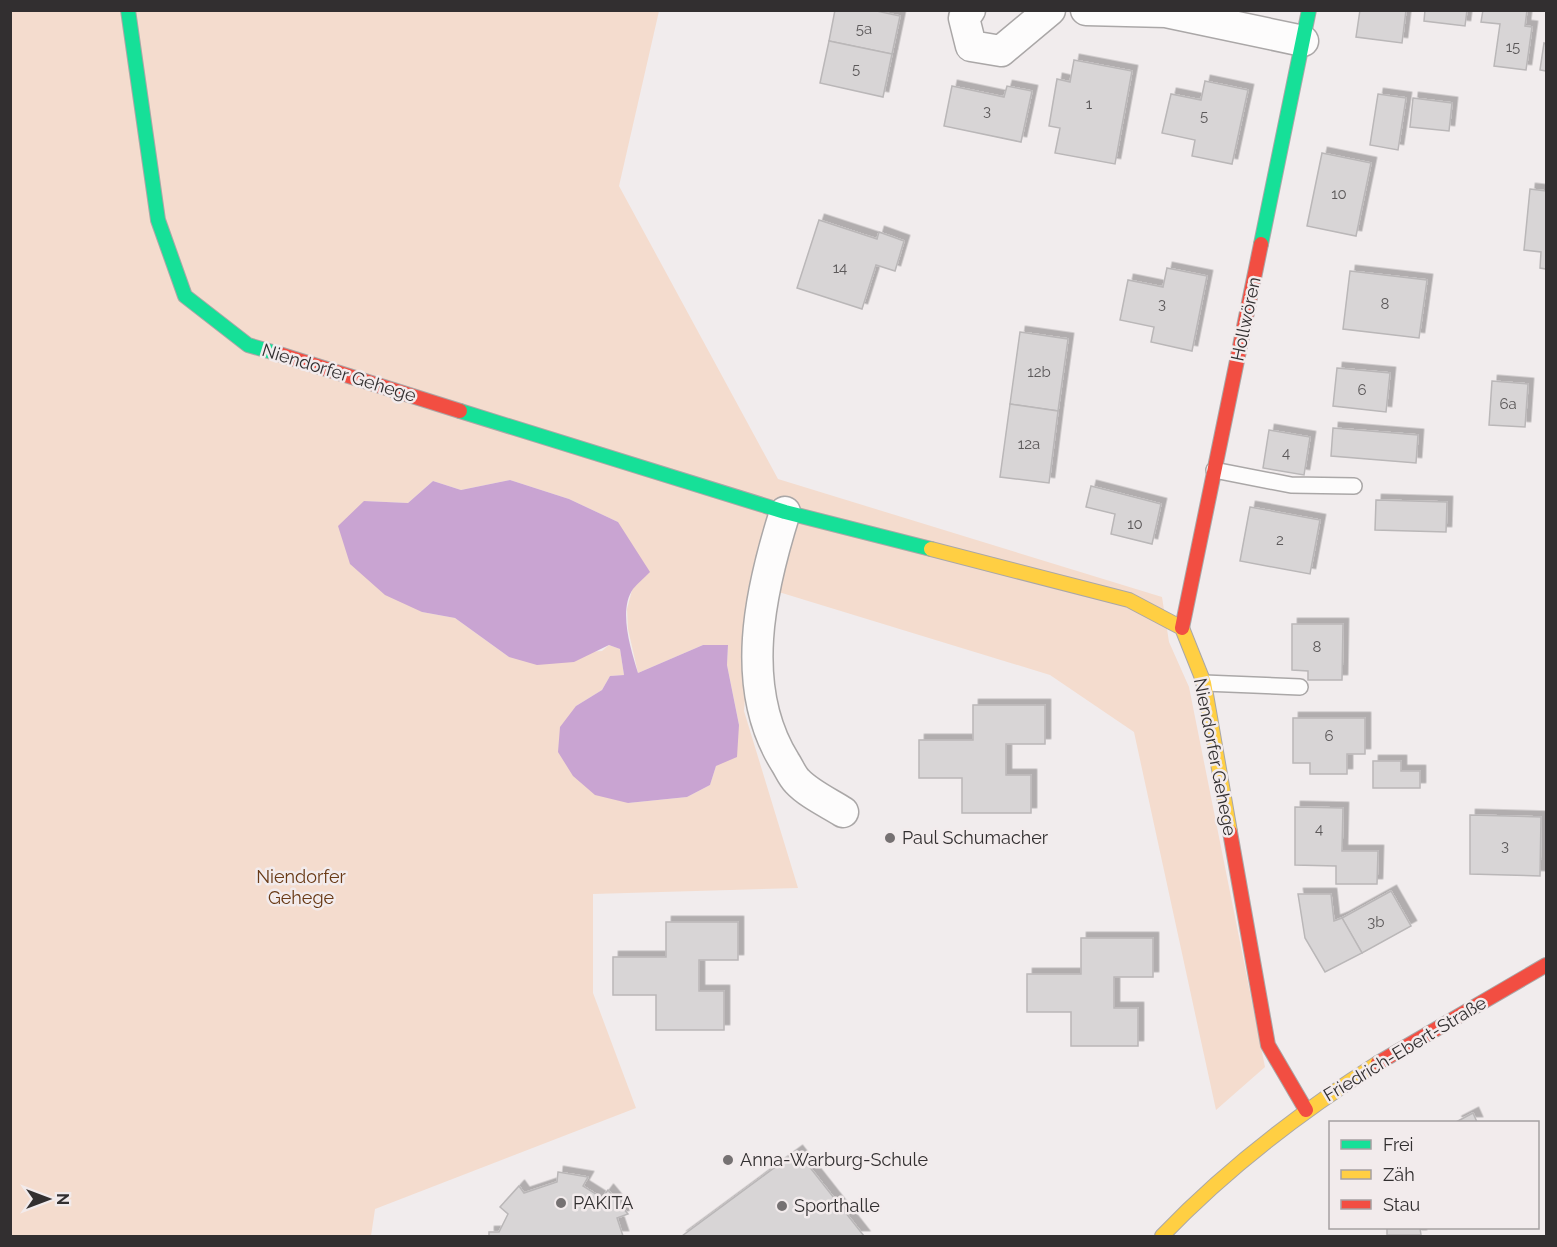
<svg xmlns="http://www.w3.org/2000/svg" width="1557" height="1247" font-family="Raleway,sans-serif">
<defs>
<filter id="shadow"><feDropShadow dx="5.5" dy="-5.5" stdDeviation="0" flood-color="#0004"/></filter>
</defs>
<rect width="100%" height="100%" fill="#f1eced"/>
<path fill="#f4dcce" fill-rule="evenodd" d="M10 11H659L619 186 778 479 1162 597 1169 642 1189 687 1265 1067 1216 1110 1134 732 1050 675 782 593 753 594 744 711 798 888 593 894V993L636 1108 375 1209 371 1236H11ZM510 480 569 499 618 522 632 590 627 609 628 629 638 673 703 645H728L727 665 739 725 716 766 710 785 687 797 628 803 576 706 602 690 610 676 624 675 620 649 609 645 602 651 509 657 455 618 422 612 364 501 408 503 433 481 461 490Z"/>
<path fill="#c9a4d2" d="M510 480 569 499 618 522 650 572C645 577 638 583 633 589 618 610 631 650 638 673L703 645H728L727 665 739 725 737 757 716 766 710 785 687 797 628 803 595 795 573 776 558 752 560 727 576 706 602 690 610 676 624 675 620 649 609 645 574 662 537 665 509 657 455 618 422 612 385 595 350 564 338 526 364 501 408 503 433 481 461 490Z"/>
<g fill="#d8d5d6" stroke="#bab7b8" stroke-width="1.5" filter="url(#shadow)">
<path d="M835 10H872L900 16 892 54 829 41Z"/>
<path d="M1360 10H1406L1402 43 1356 37Z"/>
<path d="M1425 10H1467L1465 26 1424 21Z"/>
<path d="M1483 10H1527L1525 26 1532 27 1526 70 1494 66 1500 24 1481 22Z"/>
<path d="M829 41 892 54 883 97 820 83Z"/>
<path d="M1544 43 1546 44V71L1540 70Z"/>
<path d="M1074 60 1132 71 1115 164 1055 153 1060 128 1049 126 1057 79 1070 82Z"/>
<path d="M1205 81 1248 90 1232 164 1192 156 1195 140 1162 133 1171 94 1201 100Z"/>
<path d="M952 86 1004 97 1007 86 1032 91 1021 142 944 126Z"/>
<path d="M1378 94 1406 98 1398 150 1370 145Z"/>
<path d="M1413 98 1452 103 1449 131 1410 127Z"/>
<path d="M1322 153 1371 163 1356 236 1307 226Z"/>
<path d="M1530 189 1546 191V269L1540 268 1541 252 1524 250Z"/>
<path d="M819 220 877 239 879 232 904 241 895 271 876 265 862 309 797 288Z"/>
<path d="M1167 268 1207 276 1192 351 1151 342 1154 327 1120 320 1128 280 1163 287Z"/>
<path d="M1350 271 1427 280 1419 338 1343 329Z"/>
<path d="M1020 332 1068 339 1058 411 1010 404Z"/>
<path d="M1337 368 1390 373 1386 412 1333 406Z"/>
<path d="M1492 381 1528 384 1525 427 1489 425Z"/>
<path d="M1010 404 1058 411 1049 483 1000 477Z"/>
<path d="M1333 428 1418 435 1416 463 1331 456Z"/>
<path d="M1269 430 1310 437 1304 475 1263 468Z"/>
<path d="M1091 486 1161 504 1152 544 1111 534 1115 514 1086 507Z"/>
<path d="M1376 500 1447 502 1446 532 1375 530Z"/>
<path d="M1250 507 1320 520 1310 574 1240 561Z"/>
<path d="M1292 624H1343L1342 680H1308V671L1292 670Z"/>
<path d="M973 705H1045V744H1006V775H1031V813H962V778H919V740H973Z"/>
<path d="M1293 718H1365V754H1347V774H1310V763H1293Z"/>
<path d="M1373 761H1401V771H1420V788H1373Z"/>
<path d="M1295 807 1343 808 1342 851H1378L1377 884H1336V866L1295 865Z"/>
<path d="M1470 815 1541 817 1540 876 1470 874Z"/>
<path d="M1391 891 1411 926 1362 953 1342 918Z"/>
<path d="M1298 894H1331L1334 921 1342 918 1362 953 1325 972 1305 938Z"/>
<path d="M666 922H738V960H699V991H724V1030H656V995H613V957H666Z"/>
<path d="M1081 938H1153V977H1114V1008H1138V1046H1071V1012H1027V974H1081Z"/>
<path d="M1473 1113 1477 1122H1456Z"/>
<path d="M797 1151 864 1236H682Z"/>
<path d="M558 1172 588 1177 583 1186 602 1198 608 1190 628 1214 617 1218 623 1236H489V1232H499L508 1214 500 1207 519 1186 524 1193 557 1182Z"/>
<path d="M1387 1228H1420L1421 1235H1387Z"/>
</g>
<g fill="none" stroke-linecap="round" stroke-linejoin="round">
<defs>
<g id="lane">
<path d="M1214 470 1291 485 1354 486"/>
<path d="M1204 683 1300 687"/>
</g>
<g id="street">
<path d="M970 10 964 18 971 46 1001 51 1050 10"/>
<path d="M1086 10 1166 12 1303 41"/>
<path d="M785 512C760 591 738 687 785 762 789 768 792 776 797 781 809 794 829 803 843 812"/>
</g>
<g id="fast">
<path d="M128 10 158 220 185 296 248 345 279 354"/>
<path d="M1261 244 1309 10"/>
<path d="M460 411 785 512 931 549"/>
</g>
<g id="slow">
<path d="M931 549 1129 600 1182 628 1204 683 1230 832"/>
<path d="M1162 1236C1227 1168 1299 1113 1378 1063"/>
</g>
<g id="jam">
<path d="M279 354 460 411"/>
<path d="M1182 628 1261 244"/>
<path d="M1230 832 1268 1045 1306 1110"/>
<path d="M1378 1063 1546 965"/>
</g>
</defs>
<use href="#lane" stroke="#aaa7a7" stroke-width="18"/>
<use href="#street" stroke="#aaa7a7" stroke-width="33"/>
<use href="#fast" stroke="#aaa7a7" stroke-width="16"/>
<use href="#slow" stroke="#aaa7a7" stroke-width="16"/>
<use href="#jam" stroke="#aaa7a7" stroke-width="16"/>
<use href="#lane" stroke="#fdfcfc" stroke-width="15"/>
<use href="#street" stroke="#fdfcfc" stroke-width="30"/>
<use href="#fast" stroke="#16e098" stroke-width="14"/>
<use href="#slow" stroke="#ffcf43" stroke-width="14"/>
<use href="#jam" stroke="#f24e42" stroke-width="14"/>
</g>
<g fill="#757172" stroke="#f2ebec" stroke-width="2">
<circle cx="890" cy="838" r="6"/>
<circle cx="728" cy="1160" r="6"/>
<circle cx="561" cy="1203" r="6"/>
<circle cx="782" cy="1206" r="6"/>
</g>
<g text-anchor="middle" stroke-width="5" stroke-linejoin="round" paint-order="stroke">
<g font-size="15" fill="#5c595a">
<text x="864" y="34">5a</text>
<text x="1513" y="52">15</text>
<text x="856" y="74">5</text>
<text x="1089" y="109">1</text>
<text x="987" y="116">3</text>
<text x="1204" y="121">5</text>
<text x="1339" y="199">10</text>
<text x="840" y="273">14</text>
<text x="1162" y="309">3</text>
<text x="1385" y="309">8</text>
<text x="1039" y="377">12b</text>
<text x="1362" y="395">6</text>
<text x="1508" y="409">6a</text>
<text x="1029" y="449">12a</text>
<text x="1286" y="458">4</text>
<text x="1135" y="529">10</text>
<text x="1280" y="545">2</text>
<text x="1317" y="652">8</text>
<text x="1329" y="741">6</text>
<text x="1319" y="834">4</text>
<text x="1505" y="851">3</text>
<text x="1376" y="927">3b</text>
</g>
<g font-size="18" fill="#322f30" stroke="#f2ebec">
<text transform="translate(1246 319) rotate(-78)" y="6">Hollwören</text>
<text transform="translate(339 373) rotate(17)" y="6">Niendorfer Gehege</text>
<text transform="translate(1215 757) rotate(79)" y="6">Niendorfer Gehege</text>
<text transform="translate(1405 1049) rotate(-31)" y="6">Friedrich-Ebert-Straße</text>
</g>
<g font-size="18" fill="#322f30" stroke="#f2ebec" text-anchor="start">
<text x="902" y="844">Paul Schumacher</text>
<text x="740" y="1166">Anna-Warburg-Schule</text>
<text x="573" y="1209">PAKITA</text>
<text x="794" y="1212">Sporthalle</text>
</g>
<g font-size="18" fill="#683915" stroke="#f2ebec">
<text x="301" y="883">Niendorfer<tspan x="301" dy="21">Gehege</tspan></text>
</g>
</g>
<rect width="1557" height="1247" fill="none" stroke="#322f30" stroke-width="24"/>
<rect x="1329" y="1121" width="210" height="108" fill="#f2ebec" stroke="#a5a0a1" stroke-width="1.5"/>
<rect x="1341" y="1140" width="30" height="9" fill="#16e098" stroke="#a5a0a1" stroke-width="1.5"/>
<text x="1383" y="1151" font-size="18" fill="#322f30">Frei</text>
<rect x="1341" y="1170" width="30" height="9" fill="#ffcf43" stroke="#a5a0a1" stroke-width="1.5"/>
<text x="1383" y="1181" font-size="18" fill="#322f30">Zäh</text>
<rect x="1341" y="1200" width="30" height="9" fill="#f24e42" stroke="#a5a0a1" stroke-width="1.5"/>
<text x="1383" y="1211" font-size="18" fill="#322f30">Stau</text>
<g transform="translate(48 1199) rotate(90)" stroke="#f2ebec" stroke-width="4.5" paint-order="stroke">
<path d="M0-4.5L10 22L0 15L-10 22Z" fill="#322f30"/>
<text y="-9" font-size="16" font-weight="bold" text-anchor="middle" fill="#322f30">N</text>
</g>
</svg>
